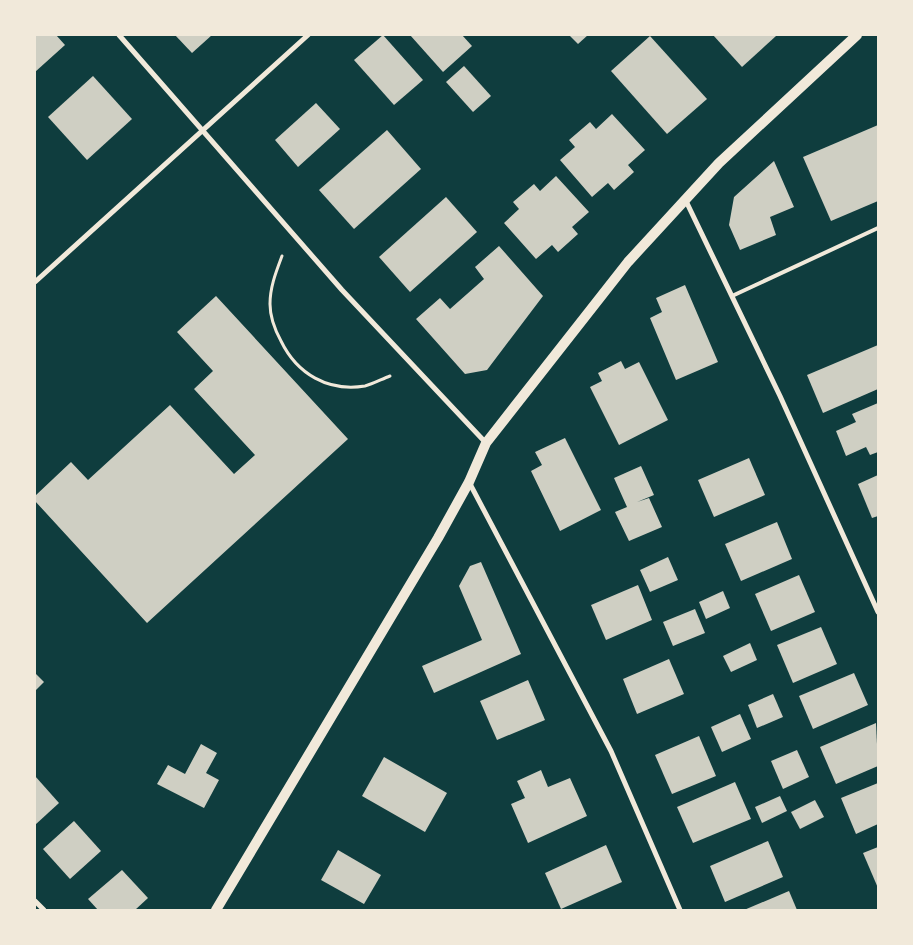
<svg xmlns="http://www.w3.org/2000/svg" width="913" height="945" font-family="'DM Sans',sans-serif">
<rect width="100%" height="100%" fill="#0f3d3e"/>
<g fill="#cfcfc3">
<path d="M35 35H56L65 45 35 72Z"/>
<path d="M175 35H212L192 53Z"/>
<path d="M383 35 423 80 394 105 354 60Z"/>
<path d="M410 35H462L472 46 443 72Z"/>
<path d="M569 35H588L578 44Z"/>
<path d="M713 35H775L776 36 742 67Z"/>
<path d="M650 36 707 99 667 134 611 71Z"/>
<path d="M464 66 491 96 473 112 446 82Z"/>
<path d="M93 76 132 119 87 160 48 117Z"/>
<path d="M316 103 340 129 298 167 275 140Z"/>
<path d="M612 114 645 150 628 165 634 172 614 190 608 183 592 197 560 160 575 147 569 140 590 122 596 129Z"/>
<path d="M878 125V201L831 221 803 157Z"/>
<path d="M387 130 421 169 354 229 319 190Z"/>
<path d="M774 161 794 207 770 217 776 235 740 250 729 225 734 197Z"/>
<path d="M556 176 589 212 572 227 578 234 558 252 552 245 536 259 504 223 519 209 513 202 534 184 540 191Z"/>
<path d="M446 197 477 232 410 292 379 257Z"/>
<path d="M499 246 543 296 487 370 465 374 416 319 440 298 450 309 484 279 475 267Z"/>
<path d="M685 285 718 362 676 380 650 318 662 312 656 298Z"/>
<path d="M216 296 348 439 147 623 35 501V496L71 462 88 480 170 405 234 474 255 455 194 389 213 371 177 332Z"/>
<path d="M878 345V389L823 413 807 375Z"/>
<path d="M621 361 625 369 639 362 668 420 619 445 590 387 602 381 598 373Z"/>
<path d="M878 403V452L870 455 866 447 846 456 836 431 856 422 852 414Z"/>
<path d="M565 438 601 510 560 531 531 471 542 465 535 452Z"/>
<path d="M749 458 765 495 714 517 698 480Z"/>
<path d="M641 466 654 495 637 502 649 498 662 527 629 541 615 512 627 507 614 478Z"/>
<path d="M878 475V516L872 518 858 484Z"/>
<path d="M777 522 792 559 741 581 725 544Z"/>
<path d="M668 557 678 580 650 592 640 570Z"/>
<path d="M481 562 521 654 434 693 422 666 482 640 459 586 470 566Z"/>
<path d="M799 575 815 612 771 631 755 594Z"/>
<path d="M638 585 652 620 606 640 591 605Z"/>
<path d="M723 591 730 608 706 619 699 602Z"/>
<path d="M695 609 705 633 673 646 663 622Z"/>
<path d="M821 627 837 664 793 683 777 645Z"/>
<path d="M750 643 757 660 731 672 723 656Z"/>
<path d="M669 659 684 694 637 714 623 679Z"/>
<path d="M35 673 44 682 35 691Z"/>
<path d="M854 673 868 705 813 729 799 696Z"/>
<path d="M528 680 545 720 497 740 480 701Z"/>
<path d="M773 694 783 717 757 728 748 705Z"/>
<path d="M740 714 751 739 722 752 711 727Z"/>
<path d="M876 723 878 766 836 784 820 747Z"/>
<path d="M699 736 716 776 672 794 655 755Z"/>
<path d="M201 744 217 753 206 773 219 780 204 808 157 784 168 765 185 774Z"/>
<path d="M797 750 809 777 783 789 771 761Z"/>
<path d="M384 757 447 793 425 832 362 796Z"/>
<path d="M541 770 548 787 570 778 587 816 528 843 511 804 525 798 517 781Z"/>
<path d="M35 776 59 803 35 825Z"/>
<path d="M735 782 751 819 693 843 677 807Z"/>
<path d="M878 783V824L856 834 841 798Z"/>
<path d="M780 796 787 811 762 823 755 807Z"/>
<path d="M815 800 824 817 800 829 791 812Z"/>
<path d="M74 821 101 851 70 879 43 849Z"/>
<path d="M768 841 783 877 725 902 710 866Z"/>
<path d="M606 845 622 882 561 909 545 873Z"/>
<path d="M878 847V888L863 853Z"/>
<path d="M338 850 381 875 364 904 321 880Z"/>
<path d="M122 870 148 898 135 910H98L88 899Z"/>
<path d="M789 891 797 910H744Z"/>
</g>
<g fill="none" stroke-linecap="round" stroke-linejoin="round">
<path stroke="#f1e9da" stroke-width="3" d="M282 256C276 272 270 287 270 304 270 316 275 330 281 341 297 374 328 392 365 386 373 384 382 379 390 376"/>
<path stroke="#f1e9da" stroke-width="4" d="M732 296 878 228"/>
<g stroke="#f1e9da" stroke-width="5">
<path d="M119 35 342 290 486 443"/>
<path d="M685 199 780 396 878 612"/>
<path d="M35 282 308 35"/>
<path d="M469 482 611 751 680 910"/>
<path d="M35 901 44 910"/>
</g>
<path stroke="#f1e9da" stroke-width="10" d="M216 910 438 538 469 482 486 443 628 262 719 163 857 35"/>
</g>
<rect width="913" height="945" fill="none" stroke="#f1e9da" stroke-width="72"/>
</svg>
